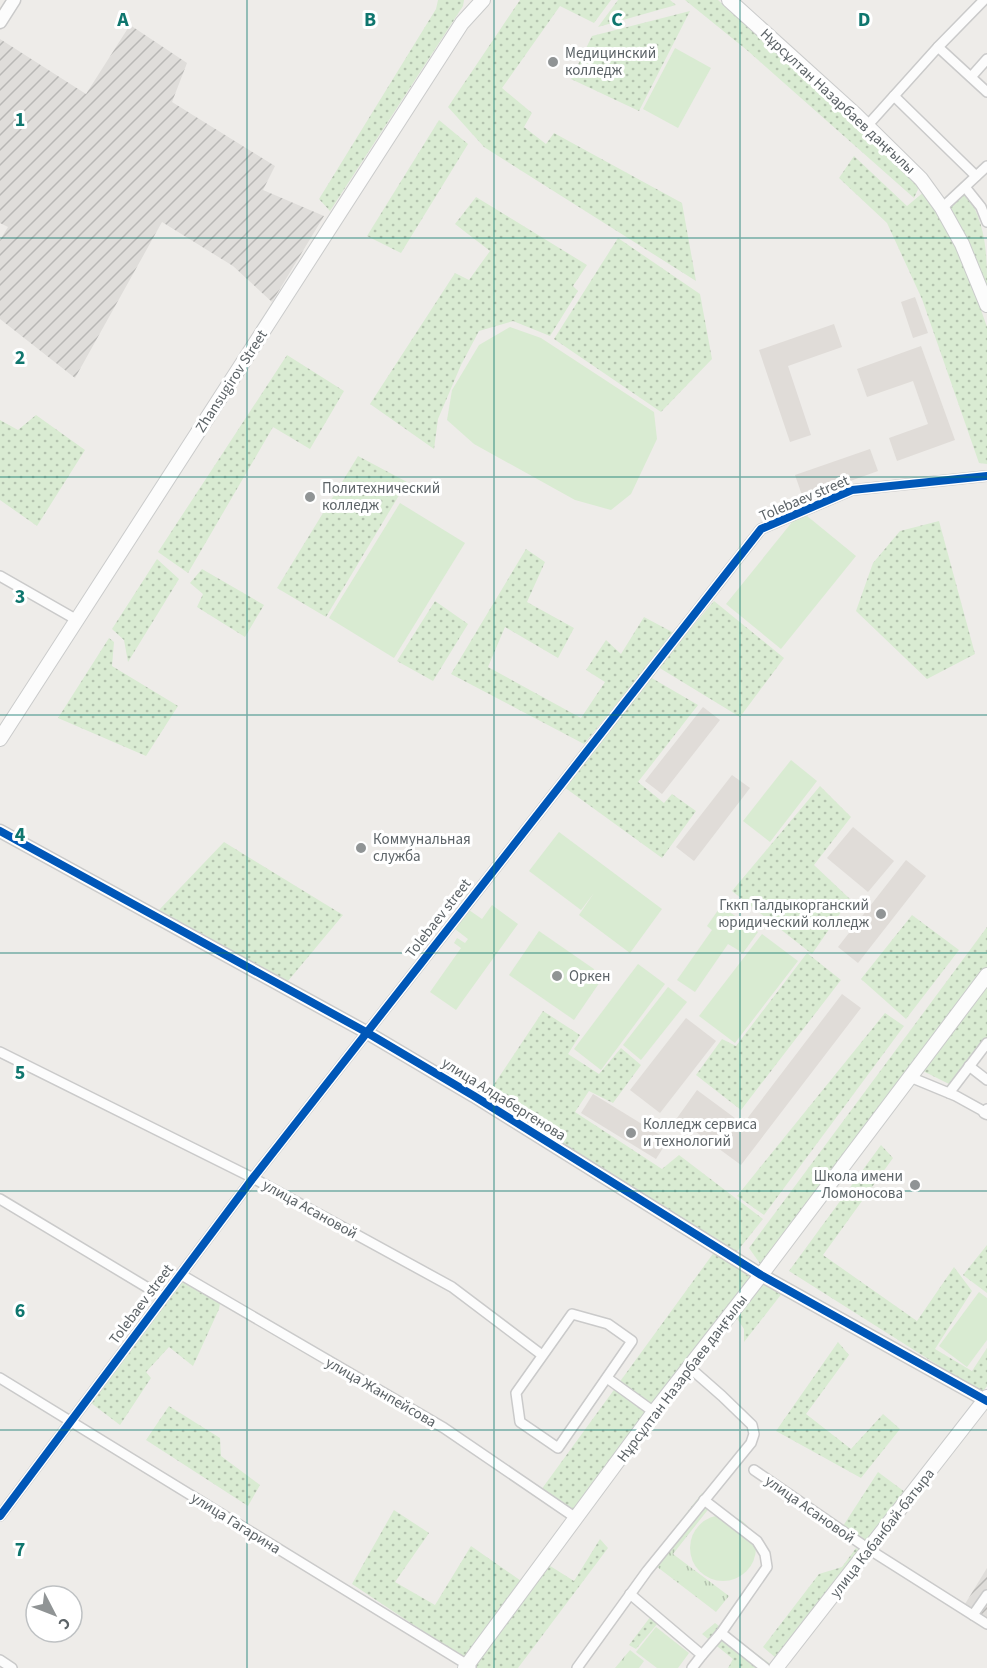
<svg xmlns="http://www.w3.org/2000/svg" width="987" height="1668" font-family="'Source Sans 3',sans-serif">
<defs>
<pattern id="industrial-furrows" width="10" height="10" patternUnits="userSpaceOnUse" patternTransform="scale(1.5)"><rect width="10" height="10" fill="#dfddda"/><path d="M-1 1l2-2M0 10L10 0M9 11l2-2" fill="none" stroke="#b8b7b5"/></pattern>
<pattern id="grass-dots" width="8" height="8" patternUnits="userSpaceOnUse" patternTransform="scale(1.5)"><rect width="8" height="8" fill="#d9ebd2"/><path d="M2 2h.1M6 6h.1" fill="none" stroke="#b3c2ae" stroke-width="1.8" stroke-linecap="round"/></pattern>
<pattern id="park-tufts" width="24" height="20" patternUnits="userSpaceOnUse" patternTransform="scale(1.5)"><rect width="24" height="20" fill="#d9ebd2"/><path d="M3 7l-1-3M5 7V3M7 7l1-3M15 17l-1-3M17 17v-4M19 17l1-3" fill="none" stroke="#b3c2ae"/></pattern>
</defs>
<rect width="100%" height="100%" fill="#eeece9"/>
<g fill="url(#industrial-furrows)">
<path d="M130 25 187 63 172 102 275 166 263 190 324 216 272 302 233 266 162 222 75 378 0 319V240L8 227 0 223V39L86 94Z"/>
<path d="M987 1568V1618L965 1604Z"/>
</g>
<g fill="#e0dcd8">
<path d="M915 297 928 333 913 338 901 302Z"/>
<path d="M834 324 842 347 788 366 811 435 790 442 759 350Z"/>
<path d="M921 346 955 440 897 461 889 438 928 424 913 381 867 397 857 369Z"/>
<path d="M870 449 878 471 803 498 795 475Z"/>
<path d="M703 707 720 720 662 794 645 781Z"/>
<path d="M732 775 750 788 694 861 676 847Z"/>
<path d="M853 827 894 861 868 892 827 858Z"/>
<path d="M906 860 926 876 858 963 838 947Z"/>
<path d="M842 994 861 1008 741 1165 677 1118 697 1090 743 1124Z"/>
<path d="M686 1018 716 1041 660 1113 630 1090Z"/>
<path d="M593 1094 668 1140 656 1159 581 1113Z"/>
</g>
<g fill="url(#grass-dots)">
<path d="M438 0H464L463 6 330 211 319 199 436 9Z"/>
<path d="M520 0H611L594 23 560 6 502 88 532 113 524 127 546 144 554 133 682 203 696 281 484 147 448 107Z"/>
<path d="M618 0H670L676 5 598 27Z"/>
<path d="M685 0H718L920 185 914 198 748 51Z"/>
<path d="M690 11 639 111 571 79 592 36Z"/>
<path d="M439 120 468 144 401 253 367 236Z"/>
<path d="M854 156 907 206 925 191 959 247 987 327V464L979 463 922 299 887 223 839 178Z"/>
<path d="M966 192C987 227 987 253 987 294L945 209Z"/>
<path d="M476 197 587 265 573 286 578 291 550 336 513 321 479 331 461 365 438 419 434 449 370 404 455 273 469 280 490 251 455 224Z"/>
<path d="M618 238 700 294 712 359 661 412 554 339Z"/>
<path d="M287 355 344 391 310 449 273 427 188 573 158 552Z"/>
<path d="M36 415 85 450 37 526 0 500V420L18 430Z"/>
<path d="M358 456 407 482 326 617 277 588Z"/>
<path d="M939 521 975 654 927 679 856 611 873 563 900 531Z"/>
<path d="M526 549 545 562 527 602 574 628 558 658 505 627 488 667 581 718 605 682 586 670 606 640 621 654 644 617 674 633 584 744 451 674Z"/>
<path d="M157 559 179 579 128 662 124 640 112 629Z"/>
<path d="M202 569 264 605 245 637 197 607 203 594 190 583Z"/>
<path d="M435 601 468 624 433 681 397 661Z"/>
<path d="M714 601 784 658 740 717 658 667Z"/>
<path d="M109 638 114 642 112 666 178 706 146 756 58 718Z"/>
<path d="M650 677 698 705 638 782 664 803 672 794 696 811 662 858 564 787Z"/>
<path d="M820 786 851 817 814 865 850 899 812 954 732 891Z"/>
<path d="M224 842 343 915 288 981 159 910Z"/>
<path d="M912 915 959 950 906 1019 861 979Z"/>
<path d="M987 927V973L761 1265 749 1248Z"/>
<path d="M807 953 841 980 741 1110 696 1075 722 1039 736 1046Z"/>
<path d="M987 987V1039L951 1085 921 1070Z"/>
<path d="M543 1011 580 1035 568 1054 599 1074 621 1048 641 1065 613 1103 589 1091 575 1112 662 1169 679 1155 763 1219 735 1254 487 1095Z"/>
<path d="M885 1013 904 1026 764 1215 737 1196Z"/>
<path d="M881 1145 893 1158 823 1255 917 1321 954 1267 972 1291 935 1349 972 1371 987 1348V1386L982 1393 789 1271Z"/>
<path d="M987 1245V1293L963 1275Z"/>
<path d="M715 1251 753 1276 575 1510 541 1490Z"/>
<path d="M182 1279 220 1303 219 1309 193 1366 169 1347 146 1372 151 1378 120 1425 91 1403Z"/>
<path d="M762 1279 783 1292 744 1342V1329L736 1317Z"/>
<path d="M838 1342 849 1355 806 1414 851 1449 883 1414 900 1429 861 1478 776 1431Z"/>
<path d="M169 1406 220 1438 221 1456 260 1485 248 1506 146 1440Z"/>
<path d="M878 1472 909 1495 869 1543 843 1526Z"/>
<path d="M394 1510 429 1533 395 1582 435 1605 471 1546 524 1583 465 1659 352 1584Z"/>
<path d="M600 1539 608 1548 518 1668H473L547 1564 574 1581Z"/>
<path d="M856 1548 863 1553 777 1659 763 1647 819 1574 842 1567Z"/>
<path d="M651 1616 658 1623 636 1649 629 1645Z"/>
<path d="M715 1623 773 1666 771 1668H728L733 1659 702 1634Z"/>
</g>
<g fill="url(#park-tufts)">
<path d="M702 1493 714 1502 673 1554 729 1596 716 1612 656 1566 666 1553 660 1547Z"/>
<path d="M630 1650 644 1661 639 1668H615Z"/>
</g>
<g fill="#d9ebd2">
<path d="M675 48 711 68 678 128 643 109Z"/>
<path d="M510 327 541 338 654 412 657 439 631 494 611 510 575 500 474 444 447 420 452 390 479 345Z"/>
<path d="M400 503 465 543 394 658 329 618Z"/>
<path d="M801 511 856 556 781 649 726 604Z"/>
<path d="M791 760 817 781 770 842 743 821Z"/>
<path d="M559 832 662 909 630 953 579 915 594 893 581 910 529 871Z"/>
<path d="M492 905 518 924 456 1010 430 992 461 948 454 943 457 938 465 943 468 939 455 929 469 910 482 919Z"/>
<path d="M721 906 758 932 743 953 728 944 695 992 677 980 712 930 707 926Z"/>
<path d="M539 931 604 976 574 1020 509 975Z"/>
<path d="M762 934 798 961 735 1043 699 1016Z"/>
<path d="M638 964 665 984 601 1070 574 1049Z"/>
<path d="M668 987 687 1002 641 1060 623 1045Z"/>
<path d="M979 1292 987 1298V1340L967 1367 939 1346Z"/>
<circle cx="723" cy="1548" r="33"/>
<path d="M656 1627 689 1653 678 1668H657L636 1652Z"/>
</g>
<g fill="none" stroke-linecap="round" stroke-linejoin="round">
<defs>
<g id="minor">
<path d="M938 47 987 92"/>
<path d="M971 77 987 59"/>
<path d="M894 96 976 176"/>
<path d="M867 126 938 47 984 0"/>
<path d="M965 187 981 207 987 222"/>
<path d="M942 208 987 166"/>
<path d="M0 576 77 620"/>
<path d="M0 1052 253 1178 452 1287 542 1355"/>
<path d="M969 1066 987 1080"/>
<path d="M910 1077 956 1096 985 1112 987 1109"/>
<path d="M949 1093 987 1043"/>
<path d="M0 1199 163 1297"/>
<path d="M180 1274 444 1428 576 1518"/>
<path d="M572 1314 608 1324 632 1341 558 1448 520 1422 516 1393Z"/>
<path d="M0 1378 471 1667"/>
<path d="M607 1378 654 1412"/>
<path d="M754 1470 870 1550 987 1624"/>
<path d="M704 1500 757 1541 765 1554 767 1567 721 1633 765 1668"/>
<path d="M0 1516 253 1178 761 529 852 490 987 476"/>
<path d="M630 1594 702 1655 692 1668"/>
<path d="M973 1615 987 1595"/>
<path d="M702 1655 721 1633"/>
<path d="M0 1660 12 1668"/>
<path d="M577 1668 647 1571 751 1443 754 1434 752 1425 722 1396 689 1367"/>
</g>
<g id="tertiary">
<path d="M0 22 14 0"/>
<path d="M0 831 366 1032 474 1096 761 1275 987 1401"/>
<path d="M985 1112 987 1113"/>
</g>
<g id="secondary">
<path d="M729 0 856 115 921 179 942 208 962 244 987 305"/>
<path d="M0 739 462 23 483 0"/>
<path d="M465 1668 654 1412 761 1275 987 975"/>
<path d="M776 1668 987 1397"/>
</g>
</defs>
<use href="#minor" stroke="#cacaca" stroke-width="12"/>
<use href="#tertiary" stroke="#cacaca" stroke-width="15"/>
<use href="#secondary" stroke="#cacbcb" stroke-width="16"/>
<use href="#minor" stroke="#fcfcfc" stroke-width="9"/>
<use href="#tertiary" stroke="#fcfcfc" stroke-width="12"/>
<use href="#secondary" stroke="#fcfcfc" stroke-width="14"/>
<defs>
<g id="cycleway">
<path d="M0 831 366 1032 474 1096 761 1275 987 1401"/>
<path d="M0 1516 253 1178 761 529 852 490 987 476"/>
</g>
</defs>
<use href="#cycleway" stroke="#fff" stroke-width="11"/>
<use href="#cycleway" stroke="#0057b8" stroke-width="8"/>
</g>
<path fill="none" stroke="#0f766e" stroke-width="1.5" stroke-opacity="0.55" d="M247 0V1668M494 0V1668M740 0V1668M0 238H987M0 477H987M0 715H987M0 953H987M0 1191H987M0 1430H987"/>
<g fill="#909495" stroke="#fff" stroke-width="2">
<circle cx="553" cy="62" r="6"/>
<circle cx="310" cy="497" r="6"/>
<circle cx="361" cy="848" r="6"/>
<circle cx="881" cy="914" r="6"/>
<circle cx="557" cy="976" r="6"/>
<circle cx="631" cy="1133" r="6"/>
<circle cx="915" cy="1185" r="6"/>
</g>
<g text-anchor="middle" stroke-width="6" stroke-linejoin="round" paint-order="stroke">
<g font-size="15" fill="#5d6468" stroke="#fff" text-anchor="start">
<text x="565" y="58">Медицинский<tspan x="565" dy="17">колледж</tspan></text>
<text x="322" y="493">Политехнический<tspan x="322" dy="17">колледж</tspan></text>
<text x="373" y="844">Коммунальная<tspan x="373" dy="17">служба</tspan></text>
<text x="869" y="910" text-anchor="end">Гккп Талдыкорганский<tspan x="869" dy="17">юридический колледж</tspan></text>
<text x="569" y="981">Оркен</text>
<text x="643" y="1129">Колледж сервиса<tspan x="643" dy="17">и технологий</tspan></text>
<text x="903" y="1181" text-anchor="end">Школа имени<tspan x="903" dy="17">Ломоносова</tspan></text>
</g>
<g font-size="15" fill="#5d6468" stroke="#fff">
<text transform="translate(838 101) rotate(43)" y="5">Нұрсұлтан Назарбаев даңғылы</text>
<text transform="translate(231 381) rotate(-57)" y="5">Zhansugirov Street</text>
<text transform="translate(804 498) rotate(-23)" y="5">Tolebaev street</text>
<text transform="translate(438 918) rotate(-52)" y="5">Tolebaev street</text>
<text transform="translate(504 1099) rotate(32)" y="5">улица Алдабергенова</text>
<text transform="translate(310 1209) rotate(29)" y="5">улица Асановой</text>
<text transform="translate(141 1304) rotate(-53)" y="5">Tolebaev street</text>
<text transform="translate(682 1378) rotate(-53)" y="5">Нұрсұлтан Назарбаев даңғылы</text>
<text transform="translate(381 1392) rotate(30)" y="5">улица Жанпейсова</text>
<text transform="translate(810 1509) rotate(35)" y="5">улица Асановой</text>
<text transform="translate(236 1523) rotate(32)" y="5">улица Гагарина</text>
<text transform="translate(882 1533) rotate(-52)" y="5">улица Кабанбай-батыра</text>
</g>
</g>
<g font-size="20" text-anchor="middle" font-weight="bold" fill="#0f766e" stroke="#fff" stroke-width="6" stroke-linejoin="round" paint-order="stroke">
<text x="123" y="26">A</text>
<text x="370" y="26">B</text>
<text x="617" y="26">C</text>
<text x="864" y="26">D</text>
<text x="20" y="126">1</text>
<text x="20" y="364">2</text>
<text x="20" y="603">3</text>
<text x="20" y="841">4</text>
<text x="20" y="1079">5</text>
<text x="20" y="1317">6</text>
<text x="20" y="1556">7</text>
</g>
<g transform="translate(54 1614) rotate(132)"><circle r="28" fill="#ffffff" stroke="#bec1c3" stroke-width="1.5"/>
<path d="M0-4.5L10 22L0 15L-10 22Z" fill="#909495"/>
<text y="-9" font-size="16" font-weight="bold" text-anchor="middle" fill="#5d6468">С</text>
</g>
</svg>
